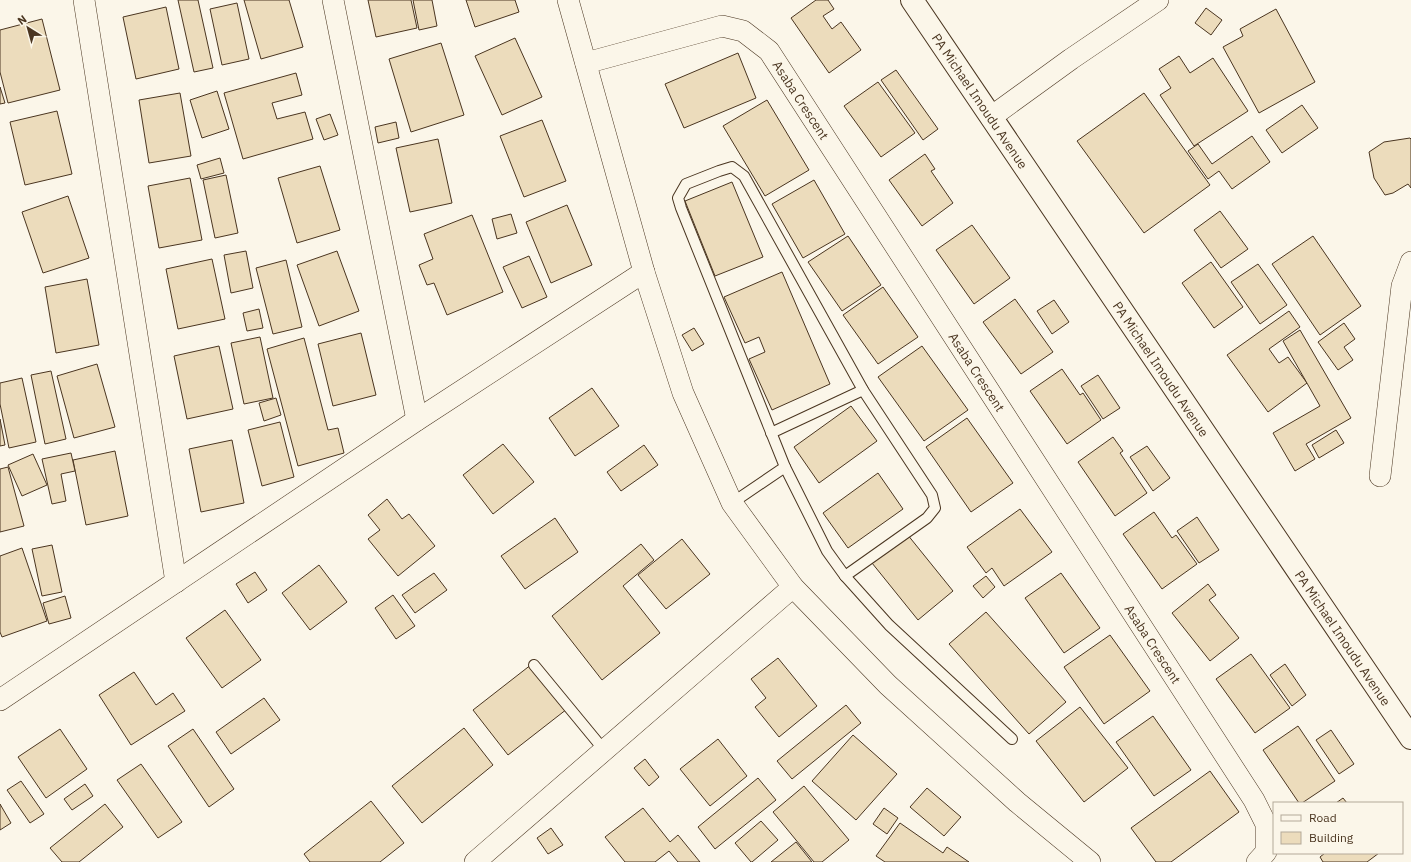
<svg xmlns="http://www.w3.org/2000/svg" width="1411" height="862" font-family="'IBM Plex Sans',sans-serif">
<rect width="100%" height="100%" fill="#fbf6e9"/>
<g fill="#ecdcbc" stroke="#4a3520">
<path d="M178 0H198L213 68 194 72Z"/>
<path d="M244 0H289L303 47 261 59Z"/>
<path d="M368 0H411L417 28 376 37Z"/>
<path d="M413 0H432L437 26 419 30Z"/>
<path d="M466 0H515L519 12 475 27Z"/>
<path d="M816 0H828L834 9 823 16 832 29 841 22 861 50 829 73 791 18Z"/>
<path d="M237 3 249 59 222 65 210 9Z"/>
<path d="M166 7 179 69 136 79 123 17Z"/>
<path d="M1206 8 1222 20 1211 35 1195 23Z"/>
<path d="M1276 9 1315 82 1259 113 1223 47 1243 36 1240 29Z"/>
<path d="M42 19 60 90 8 103 0 72V30Z"/>
<path d="M515 38 542 97 502 115 475 56Z"/>
<path d="M441 43 464 115 411 132 389 59Z"/>
<path d="M738 53 756 98 684 128 665 84Z"/>
<path d="M1179 56 1190 73 1213 58 1248 111 1194 146 1160 95 1171 88 1159 69Z"/>
<path d="M896 70 938 129 923 140 881 80Z"/>
<path d="M296 73 302 95 272 103 277 119 305 112 313 139 243 159 224 93Z"/>
<path d="M878 82 915 133 881 157 844 106Z"/>
<path d="M0 87 5 103 0 104Z"/>
<path d="M217 91 229 129 202 138 190 100Z"/>
<path d="M180 93 191 156 149 163 139 100Z"/>
<path d="M1144 93 1210 185 1144 233 1077 141Z"/>
<path d="M767 100 809 170 765 196 723 126Z"/>
<path d="M1302 105 1318 128 1282 153 1266 130Z"/>
<path d="M57 111 72 174 25 185 10 122Z"/>
<path d="M330 114 338 135 324 140 316 119Z"/>
<path d="M542 120 566 181 524 197 500 136Z"/>
<path d="M396 122 399 138 378 143 375 127Z"/>
<path d="M1252 136 1270 162 1232 189 1219 171 1208 179 1188 151 1198 144 1212 164Z"/>
<path d="M1410 138 1411 139V188L1408 184 1393 193 1385 195 1374 178 1369 152 1384 142Z"/>
<path d="M438 139 452 203 410 212 396 148Z"/>
<path d="M925 154 935 169 931 171 953 203 922 226 889 180Z"/>
<path d="M220 158 224 173 201 179 197 165Z"/>
<path d="M320 166 340 230 297 243 278 178Z"/>
<path d="M226 175 238 233 215 238 203 180Z"/>
<path d="M190 178 202 240 159 248 148 186Z"/>
<path d="M814 180 845 234 803 258 772 204Z"/>
<path d="M732 182 763 257 715 276 685 201Z"/>
<path d="M68 196 89 258 43 273 22 212Z"/>
<path d="M567 205 592 265 551 283 526 222Z"/>
<path d="M1220 211 1248 249 1221 268 1194 230Z"/>
<path d="M511 214 517 233 497 239 492 219Z"/>
<path d="M472 215 503 292 447 315 434 283 427 285 419 265 433 259 424 234Z"/>
<path d="M972 225 1010 278 974 304 936 250Z"/>
<path d="M848 236 881 285 842 311 808 262Z"/>
<path d="M1313 236 1361 306 1320 335 1272 264Z"/>
<path d="M246 251 253 288 231 293 224 255Z"/>
<path d="M337 251 359 311 319 326 297 265Z"/>
<path d="M529 256 547 297 522 308 503 267Z"/>
<path d="M212 259 225 319 178 329 166 269Z"/>
<path d="M286 260 302 327 273 334 256 268Z"/>
<path d="M1211 262 1243 307 1214 328 1182 283Z"/>
<path d="M1258 264 1287 305 1260 324 1231 282Z"/>
<path d="M782 272 830 384 772 410 749 359 765 352 759 337 745 343 724 297Z"/>
<path d="M87 279 99 345 56 353 45 287Z"/>
<path d="M883 287 918 337 878 364 843 315Z"/>
<path d="M1015 299 1053 352 1021 374 983 322Z"/>
<path d="M1054 300 1069 322 1052 334 1037 311Z"/>
<path d="M259 309 263 328 247 331 243 313Z"/>
<path d="M1289 311 1300 327 1269 349 1279 363 1288 357 1307 383 1268 412 1227 355Z"/>
<path d="M1344 323 1355 339 1344 347 1353 360 1338 370 1318 342Z"/>
<path d="M694 328 704 344 692 351 682 335Z"/>
<path d="M1300 330 1351 418 1306 444 1315 459 1295 471 1273 433 1320 406 1283 341Z"/>
<path d="M361 333 376 395 333 406 318 344Z"/>
<path d="M260 337 273 398 244 404 231 343Z"/>
<path d="M304 338 328 430 338 428 344 453 298 466 267 349Z"/>
<path d="M219 346 233 409 187 419 174 356Z"/>
<path d="M922 346 968 410 924 441 878 377Z"/>
<path d="M97 364 115 427 74 438 57 376Z"/>
<path d="M1062 369 1080 395 1083 393 1101 420 1067 444 1030 391Z"/>
<path d="M51 371 66 439 45 444 31 375Z"/>
<path d="M1098 375 1120 408 1103 419 1081 386Z"/>
<path d="M22 378 36 442 9 448 0 404V383Z"/>
<path d="M592 388 619 426 575 456 549 418Z"/>
<path d="M276 398 281 415 264 421 259 403Z"/>
<path d="M851 406 877 441 819 483 794 447Z"/>
<path d="M967 418 1013 483 971 512 926 447Z"/>
<path d="M0 419 5 445 0 446Z"/>
<path d="M280 422 294 477 262 486 248 430Z"/>
<path d="M1336 430 1344 443 1319 458 1312 445Z"/>
<path d="M1113 437 1123 451 1120 453 1147 493 1115 516 1078 462Z"/>
<path d="M232 440 244 503 201 512 189 449Z"/>
<path d="M503 444 534 482 493 514 463 475Z"/>
<path d="M644 445 658 465 621 491 607 472Z"/>
<path d="M1147 446 1170 478 1153 491 1130 457Z"/>
<path d="M115 451 128 516 86 525 73 460Z"/>
<path d="M71 453 75 471 61 474 66 501 52 504 42 459Z"/>
<path d="M33 454 47 485 22 496 8 465Z"/>
<path d="M8 467 24 526 0 532V469Z"/>
<path d="M878 473 903 509 848 548 823 513Z"/>
<path d="M387 499 402 519 409 514 435 546 398 576 368 539 380 530 368 515Z"/>
<path d="M1020 509 1052 552 1004 586 992 568 986 573 967 547Z"/>
<path d="M1154 512 1172 538 1176 535 1197 564 1162 589 1123 534Z"/>
<path d="M1197 517 1219 550 1199 563 1177 531Z"/>
<path d="M555 518 578 552 525 589 501 556Z"/>
<path d="M907 534 953 591 918 620 872 563Z"/>
<path d="M682 539 710 574 666 609 638 575Z"/>
<path d="M641 544 654 560 623 586 660 633 602 680 552 616Z"/>
<path d="M52 545 62 592 42 596 32 549Z"/>
<path d="M22 548 47 621 2 637 0 632V556Z"/>
<path d="M319 565 347 602 310 630 282 593Z"/>
<path d="M255 572 267 590 248 603 236 584Z"/>
<path d="M434 573 447 590 415 613 402 595Z"/>
<path d="M1061 573 1100 628 1064 653 1025 598Z"/>
<path d="M986 576 995 587 983 598 973 586Z"/>
<path d="M1208 584 1216 595 1209 600 1239 638 1210 661 1172 613Z"/>
<path d="M393 595 415 626 396 639 375 608Z"/>
<path d="M65 596 71 618 49 624 43 603Z"/>
<path d="M225 610 261 660 222 688 186 638Z"/>
<path d="M986 612 1066 702 1029 734 949 644Z"/>
<path d="M1110 635 1150 691 1104 724 1064 667Z"/>
<path d="M1251 654 1290 708 1255 733 1216 679Z"/>
<path d="M778 658 817 706 779 737 755 707 766 698 751 679Z"/>
<path d="M532 664 567 709 508 755 473 710Z"/>
<path d="M1285 664 1306 695 1292 706 1270 675Z"/>
<path d="M134 672 156 705 173 693 185 711 131 745 99 695Z"/>
<path d="M264 698 280 720 231 754 216 732Z"/>
<path d="M846 705 861 723 792 779 777 761Z"/>
<path d="M1080 707 1128 768 1084 802 1036 741Z"/>
<path d="M1153 716 1191 770 1154 796 1116 742Z"/>
<path d="M1298 726 1335 781 1302 803H1299L1263 750Z"/>
<path d="M464 728 493 765 422 823 392 786Z"/>
<path d="M60 729 87 769 46 798 18 757Z"/>
<path d="M193 729 234 789 209 807 168 746Z"/>
<path d="M1331 730 1354 764 1339 774 1316 740Z"/>
<path d="M853 735 897 774 856 820 812 781Z"/>
<path d="M718 739 747 776 710 806 680 769Z"/>
<path d="M645 759 659 777 649 786 634 768Z"/>
<path d="M141 764 182 822 158 838 117 780Z"/>
<path d="M1210 771 1239 812 1171 862H1156L1131 828Z"/>
<path d="M758 778 776 800 715 849 698 827Z"/>
<path d="M21 781 44 814 30 823 7 790Z"/>
<path d="M85 784 93 796 72 810 64 799Z"/>
<path d="M804 786 849 840 822 862H814L773 812Z"/>
<path d="M927 788 961 817 944 836 910 807Z"/>
<path d="M1343 798 1347 803H1336Z"/>
<path d="M371 801 404 843 380 862H310L304 854Z"/>
<path d="M0 804 11 823 0 830Z"/>
<path d="M105 804 123 827 79 862H62L50 848Z"/>
<path d="M643 808 670 842 678 835 700 862H678L669 851 655 862H625L605 837Z"/>
<path d="M884 808 898 818 887 834 873 824Z"/>
<path d="M761 821 778 840 752 862H751L735 843Z"/>
<path d="M900 823 943 853 947 847 969 862H885L876 856Z"/>
<path d="M551 828 563 845 548 854 537 838Z"/>
<path d="M796 842 812 862H771Z"/>
<path d="M1325 853H1379L1367 862H1323L1320 857Z"/>
</g>
<g fill="none" stroke-linecap="round" stroke-linejoin="round">
<defs>
<g id="service">
<path d="M771 433 863 390"/>
<path d="M785 467 827 551 845 576 889 625 1012 739"/>
<path d="M732 503 785 467 681 208 678 198 686 184 719 171 732 167 744 176 863 390 932 495 935 508 927 518 845 576"/>
<path d="M534 665 604 750"/>
</g>
<g id="minor">
<path d="M84 0 176 582"/>
<path d="M333 0 417 420"/>
<path d="M568 0 644 272 683 393 732 503 793 587 888 685 1017 802 1090 862"/>
<path d="M586 63 722 26 743 31 769 51 1254 800 1266 824V852L1257 862"/>
<path d="M991 117 1071 59 1158 0"/>
<path d="M1380 476 1402 286 1411 262"/>
<path d="M0 700 417 420 644 272"/>
<path d="M475 862 793 587"/>
</g>
<path id="tertiary" d="M912 0 1411 738"/>
</defs>
<use href="#service" stroke="#4a3520" stroke-width="12"/>
<use href="#minor" stroke="#4a3520" stroke-width="22"/>
<use href="#tertiary" stroke="#4a3520" stroke-width="24"/>
<use href="#service" stroke="#fbf6e9" stroke-width="10"/>
<use href="#minor" stroke="#fbf6e9" stroke-width="21"/>
<use href="#tertiary" stroke="#fbf6e9" stroke-width="22"/>
</g>
<g text-anchor="middle" stroke-width="3" stroke-linejoin="round" paint-order="stroke">
<g font-size="13" fill="#4a3520" stroke="#fbf6e9">
<text transform="translate(801 100) rotate(57)" y="5">Asaba Crescent</text>
<text transform="translate(980 101) rotate(56)" y="5">PA Michael Imoudu Avenue</text>
<text transform="translate(1161 369) rotate(56)" y="5">PA Michael Imoudu Avenue</text>
<text transform="translate(977 372) rotate(57)" y="5">Asaba Crescent</text>
<text transform="translate(1343 638) rotate(56)" y="5">PA Michael Imoudu Avenue</text>
<text transform="translate(1153 644) rotate(57)" y="5">Asaba Crescent</text>
</g>
</g>
<rect x="1273" y="802" width="130" height="52" fill="#fbf6e9" stroke="#b4a999"/>
<rect x="1281" y="815" width="20" height="6" fill="#fbf6e9" stroke="#b4a999"/>
<text x="1309" y="822" font-size="12" fill="#4a3520">Road</text>
<rect x="1281" y="832" width="20" height="12" fill="#ecdcbc" stroke="#b4a999"/>
<text x="1309" y="842" font-size="12" fill="#4a3520">Building</text>
<g transform="translate(28 28) rotate(323)" stroke="#fbf6e9" stroke-width="3" paint-order="stroke">
<path d="M0-3L7 15L0 10L-7 15Z" fill="#4a3520"/>
<text y="-6" font-size="11" font-weight="bold" text-anchor="middle" fill="#4a3520">N</text>
</g>
</svg>
